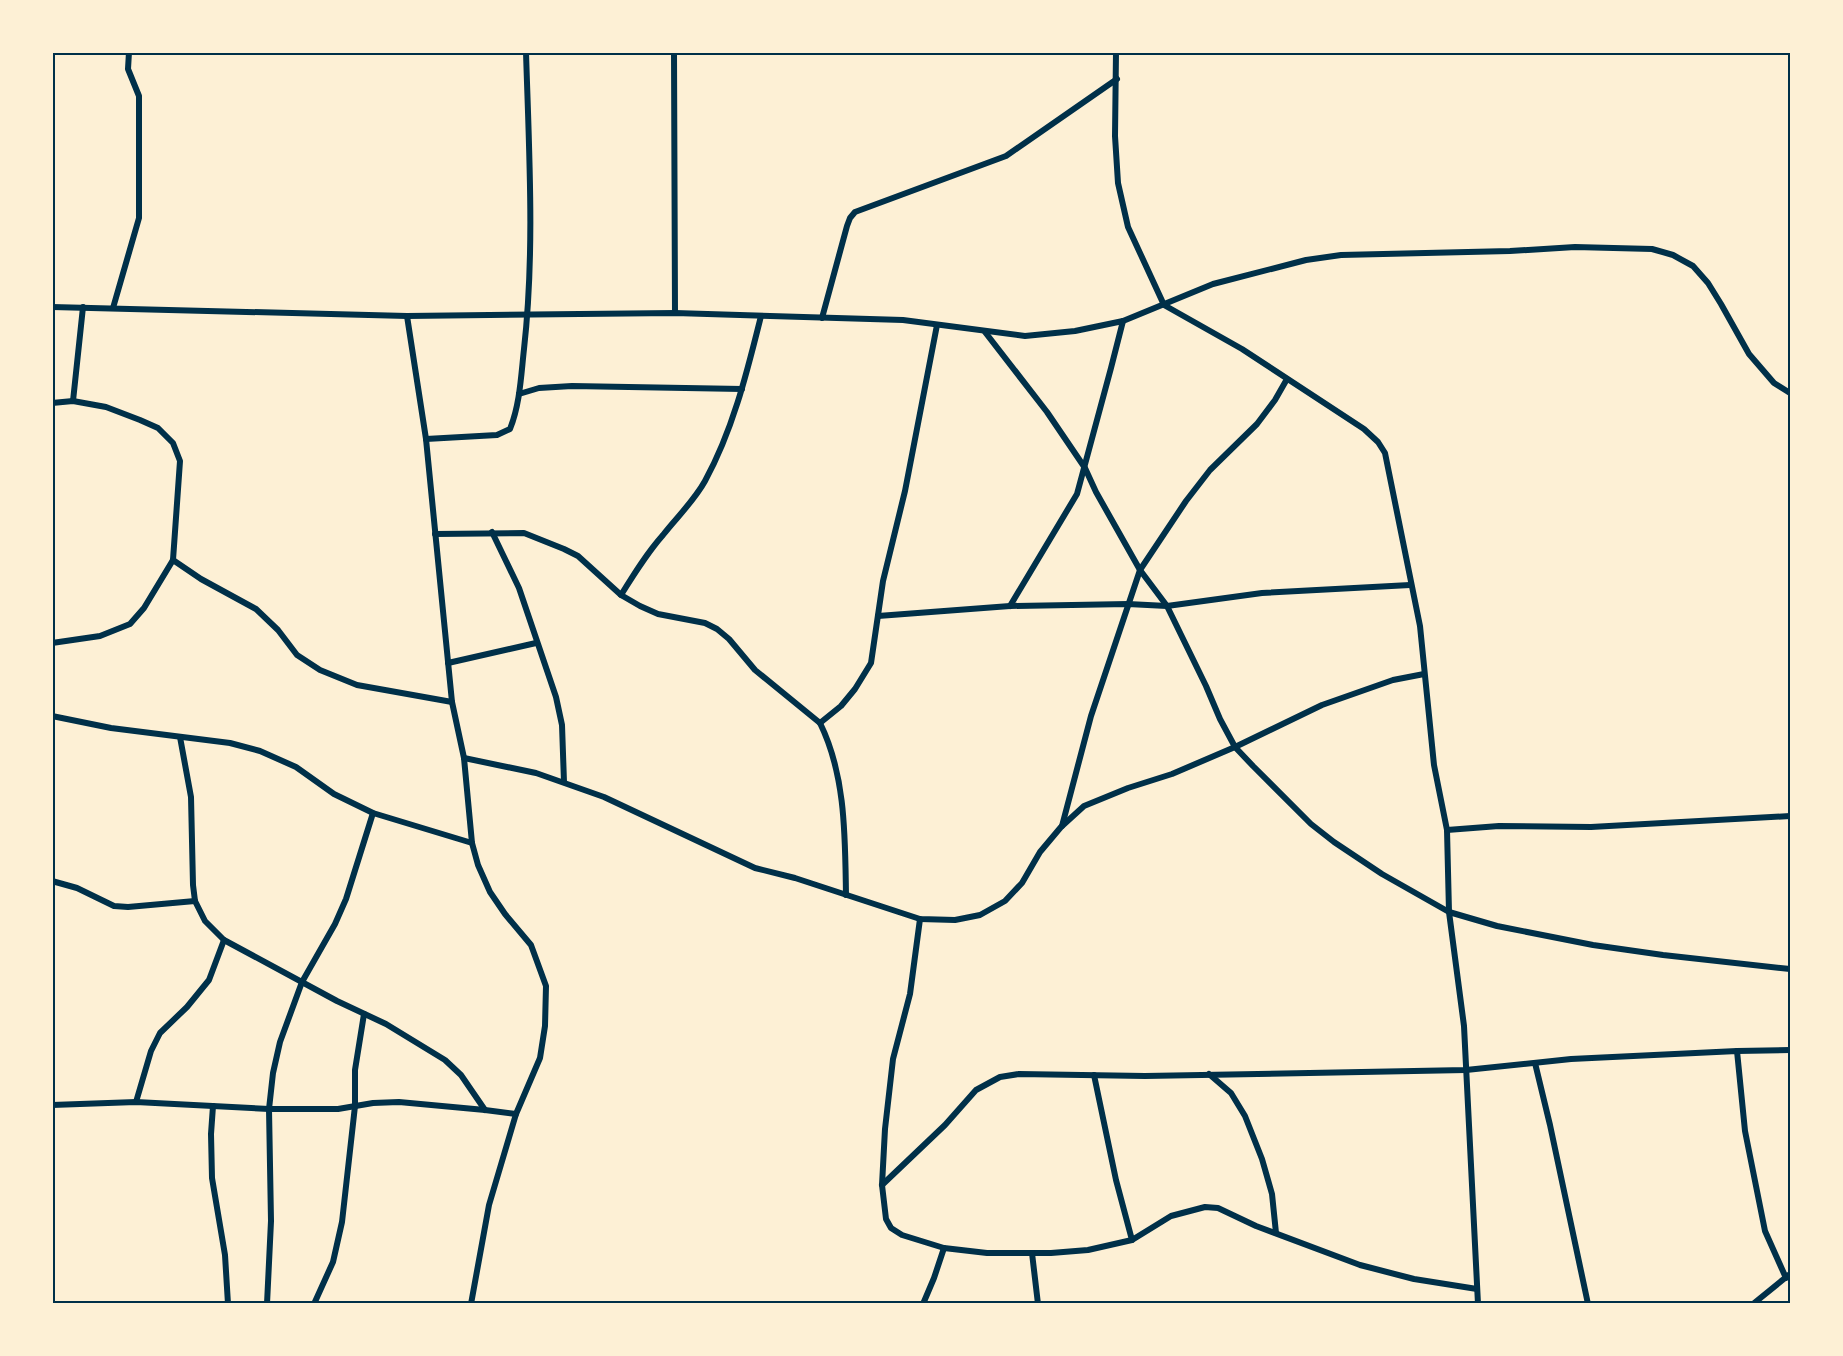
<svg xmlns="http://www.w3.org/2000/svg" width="1843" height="1356" font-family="'Fira Sans Condensed',sans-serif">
<rect width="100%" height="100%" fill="#fdf0d5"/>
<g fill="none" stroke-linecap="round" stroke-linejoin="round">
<g stroke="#003049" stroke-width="6">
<path d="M674 52 675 313"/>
<path d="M1116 52 1115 136 1118 183 1128 227 1164 305 1242 349 1364 429 1378 442 1385 453 1420 626 1434 765 1447 830 1449 912 1464 1026 1478 1304"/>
<path d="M52 307 407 316 675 313 903 320 1025 336 1075 331 1123 321 1213 284 1306 260 1341 255 1510 251 1575 247 1652 249 1673 255 1693 266 1708 283 1721 304 1749 354 1774 383 1790 393"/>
<path d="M113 308 139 218V96L128 69 129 52"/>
<path d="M407 316 426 439 452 702 464 758 472 843 478 865 490 892 505 914 531 945 546 986 545 1026 540 1058 516 1114 489 1205 471 1304"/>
<path d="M822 318 847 226 850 218 855 212 1006 156 1117 79"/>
<path d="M985 332 1047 412 1085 468 1096 492 1140 570 1167 606 1206 686 1220 719 1235 747 1253 766 1311 824 1334 842 1382 874 1449 912 1497 926 1593 945 1663 955 1790 969"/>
<path d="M519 394 539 388 572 386 742 389"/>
<path d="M73 401 83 307"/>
<path d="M52 403 73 401 106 407 140 420 158 428 173 443 180 461 173 560 144 608 130 624 100 636 52 643"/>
<path d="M426 439 497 435 510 429C520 404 521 376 524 349 535 251 529 151 526 52"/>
<path d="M492 532 519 588 556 697 562 725 564 782"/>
<path d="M435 534 524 533 564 549 578 556 621 595 640 606 658 614 705 623 717 629 729 639 755 670 820 723C846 776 845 837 846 895"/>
<path d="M173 560 201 579 256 609 278 630 297 655 320 670 357 685 452 702"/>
<path d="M621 595C634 574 647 553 663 535 677 517 694 501 705 481 733 430 747 372 761 316"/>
<path d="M1010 606 1077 494 1111 368 1123 321"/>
<path d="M878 616 1010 606 1128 604 1167 606 1262 593 1410 585"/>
<path d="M448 663 536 643"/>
<path d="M52 716 111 728 230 743 260 751 296 767 334 794 373 813 472 843"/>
<path d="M820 723 841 706 855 689 871 663 883 581 905 491 937 325"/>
<path d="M180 737 191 797 193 885 195 901 205 921 224 940 337 1001 386 1024 445 1060 461 1075 485 1110"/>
<path d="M464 758 536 773 604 797 755 868 795 878 920 919 955 920 980 915 1005 901 1022 883 1040 852 1061 827 1084 806 1128 788 1172 774 1235 747 1322 705 1393 680 1424 674"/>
<path d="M1062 826 1091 716 1140 570 1186 501 1210 470 1257 424 1275 400 1287 379"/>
<path d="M1447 830 1499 826 1591 827 1790 816"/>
<path d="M52 881 77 888 114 906 128 907 195 901"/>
<path d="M920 919 910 994 893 1059 885 1129 882 1185 886 1219 891 1228 902 1235 944 1248 987 1253H1051L1088 1250 1132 1240 1171 1216 1205 1207 1218 1208 1256 1226 1360 1265 1414 1279 1477 1289"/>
<path d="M1737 1051 1790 1050"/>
<path d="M1535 1063 1550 1125 1588 1304"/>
<path d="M1209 1074 1231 1093 1245 1116 1262 1159 1272 1194 1276 1233"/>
<path d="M1094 1075 1116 1180 1132 1240"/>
<path d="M136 1102 151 1051 160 1033 187 1007 209 980 224 940"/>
<path d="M52 1105 136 1102 269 1109H338L373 1103 399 1102 485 1110 516 1114"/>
<path d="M213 1106 211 1134 212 1178 225 1255 228 1304"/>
<path d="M882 1185 945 1125 976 1090 1000 1077 1019 1074 1145 1076 1466 1070 1571 1059 1737 1051 1745 1131 1765 1231 1786 1278"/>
<path d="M1032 1253 1038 1304"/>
<path d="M267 1304 271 1221 269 1109 273 1073 280 1042 302 982 335 924 346 899 373 813"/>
<path d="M314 1304 333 1262 342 1222 355 1106V1070L364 1014"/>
<path d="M923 1304 934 1278 944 1248"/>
<path d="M1753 1304 1790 1274"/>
</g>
</g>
<rect width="1843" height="1356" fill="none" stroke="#fdf0d5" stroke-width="108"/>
<rect x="54" y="54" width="1735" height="1248" fill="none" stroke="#003049" stroke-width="2"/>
</svg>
